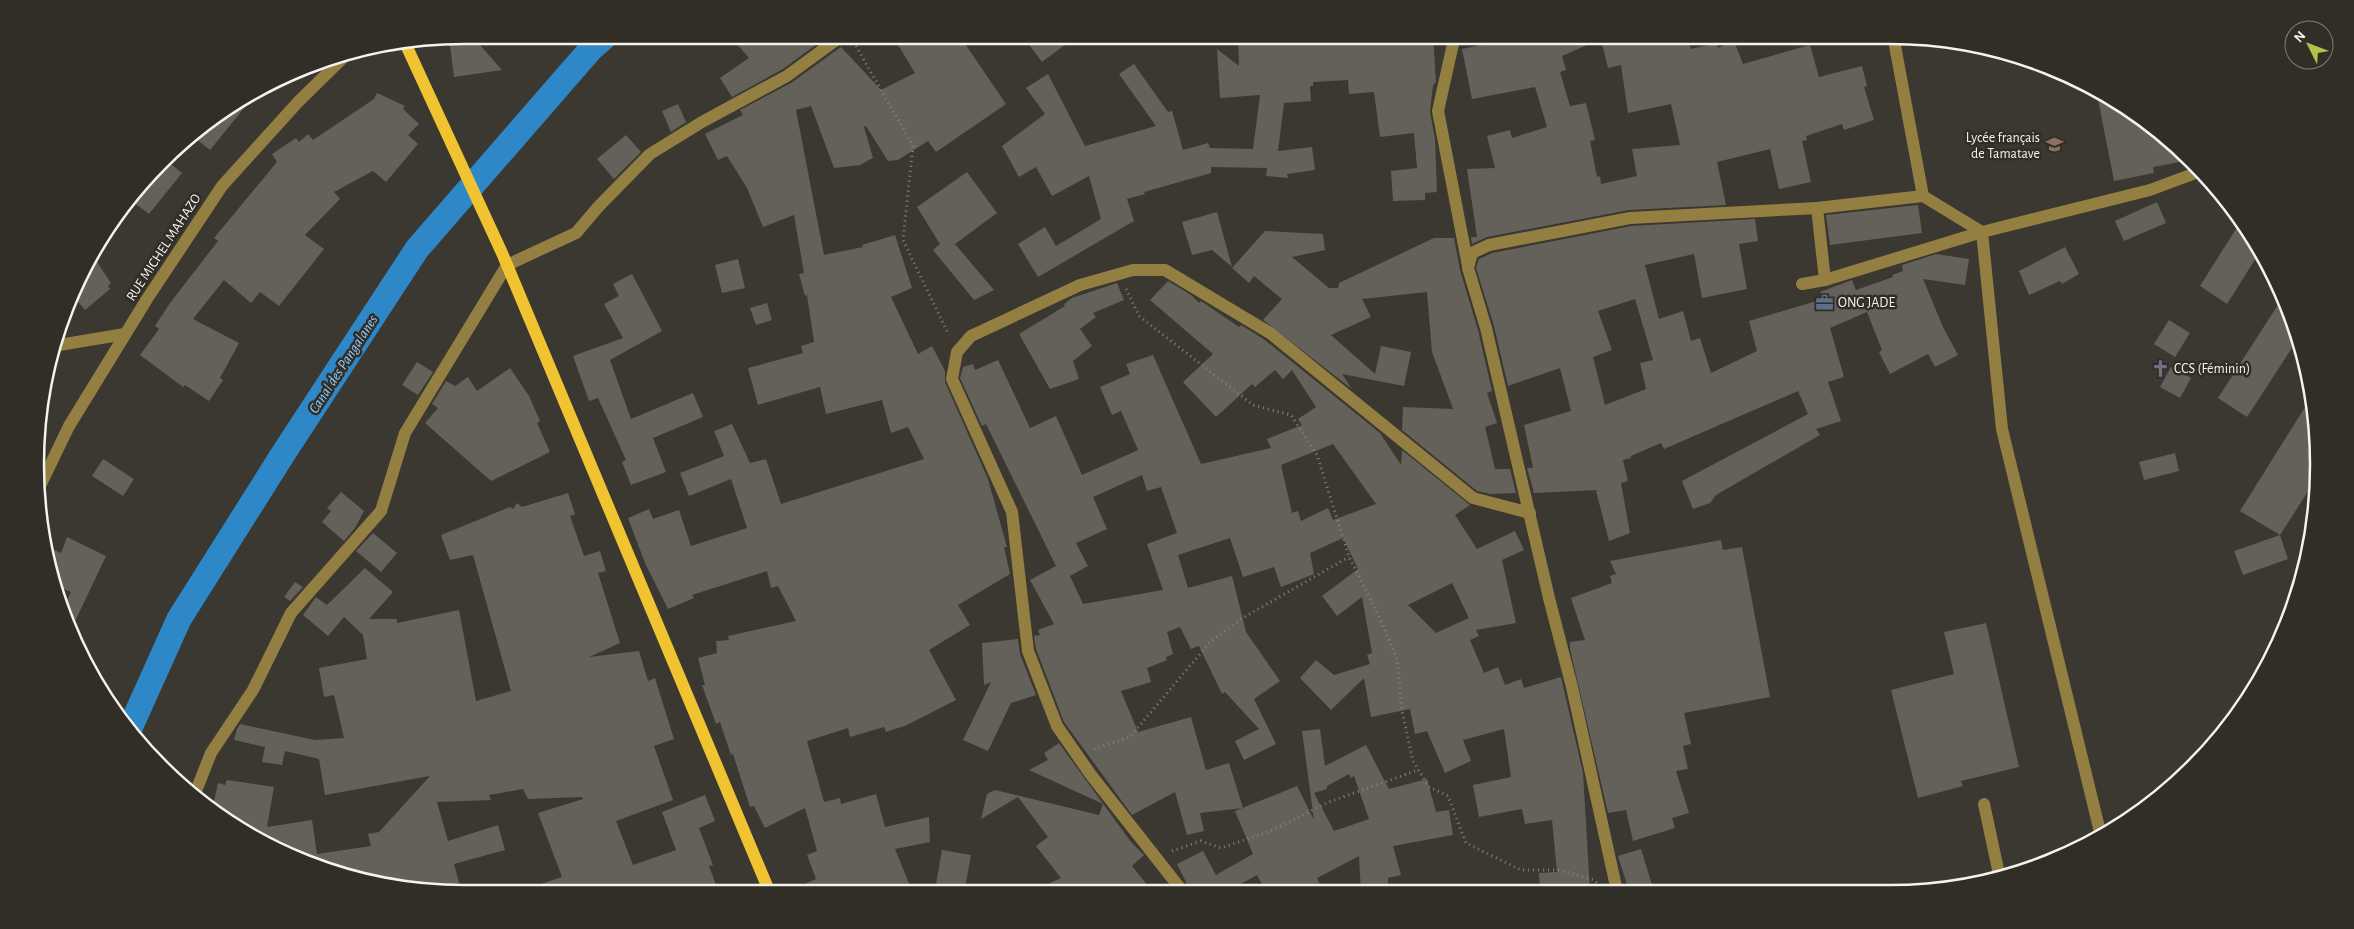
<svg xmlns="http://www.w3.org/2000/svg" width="2354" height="929" font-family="'Alegreya Sans',sans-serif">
<rect width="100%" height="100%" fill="#3a3831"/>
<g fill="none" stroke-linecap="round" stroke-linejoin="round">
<path stroke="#2e87c6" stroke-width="25" d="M130 728 179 619 283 454 417 249 590 50 607 35"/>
</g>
<g fill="#64615a" fill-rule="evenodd">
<path d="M464 35H471L502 70 454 77 449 38Z"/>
<path d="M745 35H829L783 69 732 97 720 78 749 58 736 43Z"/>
<path d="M892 35H959L1006 104 936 152 928 141 898 160 888 161 866 126 864 127 873 158 860 165 834 168 811 106 796 110 824 255 863 247 862 245 895 235 912 288 891 297 918 354 932 346 945 371V382L988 479 1007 547H1004L1010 574 958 605 970 625 929 650 956 700 907 725 886 732 884 727 850 737 848 728 807 741 824 802 840 798 841 804 876 794 885 827 929 817 930 842 895 849 913 893H784L816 879 807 855 817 851 805 808 765 828 754 806 750 807 733 754 731 755 720 722 716 724 702 685H705L698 658 717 653 716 641 729 640 728 636 796 621 778 586 771 588 767 571 692 595 694 598 668 609 645 563 628 518 649 509 653 519 679 510 691 546 747 528 731 479 689 496 680 473 724 456 714 431 732 424 750 463 766 459 781 504 924 459 908 427 891 433 882 400 826 414 820 387 758 405 748 368 803 353 801 346 814 342 807 295 805 296 799 274 804 273 794 215 763 227 747 188 727 156 718 160 705 134 743 115 740 110 791 83 841 47 881 90 915 73Z"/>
<path d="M1022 35H1078L1042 62Z"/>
<path d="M1238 35H1433L1436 82 1433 85 1430 112 1435 139 1437 192 1425 193V200L1393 201 1391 171 1417 168 1414 133 1380 137 1374 92 1349 94 1348 80 1313 82V86H1310L1311 101 1284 103 1278 151 1312 147 1315 170 1287 174 1288 178 1266 176 1267 168 1211 167V173L1144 192 1145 194 1127 199 1134 221 1038 277 1018 244 1045 227 1056 246 1101 219 1089 176 1052 196 1036 167 1019 177 1002 146 1045 114 1026 88 1048 74 1085 146 1156 126 1119 74 1134 64 1168 112 1172 111 1183 150 1208 143 1210 148 1253 149 1260 95 1220 98 1217 49 1239 66Z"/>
<path d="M1530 35H1686L1691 49 1717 43 1718 48 1734 41 1743 64 1810 45 1819 77 1862 66 1867 86 1864 87 1874 120 1844 130 1842 124 1806 136 1807 140 1802 141 1811 182 1779 189 1770 149 1717 162 1726 205 1629 210 1487 237 1472 244 1471 237H1477L1467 169 1495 168 1487 136 1510 130 1512 138 1547 127 1535 87 1472 99 1462 49ZM1601 39 1608 68 1621 65 1628 113 1671 104 1680 145 1632 149 1637 176 1601 184 1600 176 1597 177 1590 141 1595 140 1586 103 1570 106 1560 72 1566 70 1562 56Z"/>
<path d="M2096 89 2151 124 2190 160 2153 167 2154 173 2114 181Z"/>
<path d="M249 93 253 97 210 150 191 135Z"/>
<path d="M377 93 405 106 403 109 419 124 408 135 418 144 386 182 373 171 334 192 340 199 305 235 324 249 279 306 260 292 251 303 224 280 193 319 239 343 220 378 223 380 209 401 185 385 183 387 140 355 159 329 155 326 170 303 218 241 214 238 277 162 272 154 296 138 299 142 308 134 313 140 374 99Z"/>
<path d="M678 104 686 122 671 132 662 111Z"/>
<path d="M626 135 641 152 614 179 597 159Z"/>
<path d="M166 160 182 173 149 214 132 201Z"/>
<path d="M967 172 997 213 955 244 994 290 974 300 933 250 940 244 917 207Z"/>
<path d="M2157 202 2166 223 2124 241 2115 221Z"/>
<path d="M1918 205 1922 233 1830 245 1826 215Z"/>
<path d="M1217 212 1232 267 1212 250 1192 255 1182 222Z"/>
<path d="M1755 219 1758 241 1739 244 1747 289 1702 298 1694 254 1645 265 1659 319 1683 311 1691 341 1700 338 1711 373 1757 351 1749 321 1823 299 1820 292 1852 280 1856 290 1893 277 1892 275 1903 271 1902 265 1936 254 1969 259 1965 285 1923 279 1943 327 1958 355 1935 367 1928 354 1890 374 1879 352 1882 350 1867 312 1830 328 1844 377 1828 382 1841 421 1816 429 1820 435 1716 495 1710 503 1693 509 1682 481 1808 414 1798 391 1664 449 1661 443 1631 456V458L1623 460 1628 481 1621 483 1630 533 1609 541 1596 491 1599 490 1534 493 1527 468H1533L1524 425 1571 411 1560 368 1508 386 1494 326 1476 268 1479 259 1492 253 1631 226ZM1635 299 1653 360 1640 363 1646 389 1605 405 1593 357 1612 350 1598 311Z"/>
<path d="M2241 221 2261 250 2227 304 2200 286Z"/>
<path d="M1265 231 1323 234 1325 250 1292 257 1329 288H1338L1339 283 1434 238H1454L1460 270 1478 330 1492 391 1487 393 1497 423 1485 427 1495 469H1510L1516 493 1491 494 1477 491 1402 430 1403 407 1453 409 1432 352 1427 292 1362 299 1371 317 1331 335 1375 374 1381 346 1411 352 1404 386 1342 374 1352 389 1263 320 1282 299 1254 276 1249 283 1232 268Z"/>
<path d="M2065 247 2079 274 2062 284 2060 281 2029 295 2019 271Z"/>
<path d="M91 253 111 283 108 286 110 289 85 310 72 294Z"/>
<path d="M738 259 745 288 722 293 715 265Z"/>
<path d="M632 274 662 331 610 360 631 419 693 393 703 417 653 438 666 472 631 485 622 462 626 460 598 398 589 401 573 356 623 338 604 304 619 296 613 284Z"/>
<path d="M1168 281 1191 295 1199 303 1201 301 1239 327 1241 325 1265 340 1380 433 1401 465 1402 450 1470 505 1455 515 1477 549 1515 531 1524 550 1502 560 1516 623 1476 630 1479 636 1470 640 1484 673 1498 667 1505 685 1521 679 1524 688 1561 677 1583 773 1590 891H1540L1539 873 1557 872 1552 820 1525 824 1522 809 1479 817 1473 785 1511 777 1504 729 1463 740 1471 761 1445 773 1427 731 1415 734 1410 709 1371 717 1364 678 1331 710 1300 678 1316 660 1334 675 1370 664 1367 655 1372 653 1362 597 1337 616 1322 596 1358 569 1343 538 1310 553 1314 574 1281 587 1274 567 1243 577 1230 538 1178 555 1188 588 1232 576 1246 632 1280 681 1254 699 1276 744 1244 760 1235 741 1259 729 1225 692 1222 694 1199 646 1191 649 1180 627 1167 632 1173 654 1166 657 1167 660 1147 668 1151 682 1121 691 1138 732 1191 717 1206 770 1229 763 1243 808 1200 813 1204 831 1187 835 1175 792 1132 815 1064 722 1036 649 1034 636 1040 635 1038 630 1054 624 1030 580 1056 566 986 424 982 426 960 378 963 367 973 364 975 370 998 360 1030 428 1056 416 1082 475 1138 450 1121 411 1112 415 1100 387 1130 374 1126 364 1153 355 1201 464 1271 448 1267 439 1302 425 1298 419 1316 407 1292 370 1283 379 1275 370 1255 387 1252 384 1216 417 1183 382 1213 354 1150 300ZM1333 444 1376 504 1333 520 1328 508 1301 521 1298 511 1292 513 1281 465ZM1142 475 1147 491 1161 487 1177 533 1147 544 1163 590 1083 604 1070 576 1088 566 1076 543 1107 529 1093 497ZM1452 583 1469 618 1436 633 1408 605Z"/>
<path d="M1117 283 1124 300 1093 313 1096 317 1080 329 1092 346 1073 361 1079 379 1050 389 1019 334 1065 306 1064 304 1072 298Z"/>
<path d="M2283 297 2299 337 2247 417 2218 398Z"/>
<path d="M767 303 772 320 756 325 750 308Z"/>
<path d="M2169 320 2190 333 2175 357 2154 344Z"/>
<path d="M417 362 433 372 418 395 402 385Z"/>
<path d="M2171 367 2191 378 2180 398 2160 387Z"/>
<path d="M510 368 529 396 540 421 537 423 550 452 491 481 425 423 438 408 432 404 446 381 455 386 468 377 477 391Z"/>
<path d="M2312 396 2315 409 2318 476 2280 535 2240 511Z"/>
<path d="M2175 453 2179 471 2144 480 2139 462Z"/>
<path d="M103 459 134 479 123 496 92 476Z"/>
<path d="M341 492 364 511 355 528 344 541 322 522 331 511 327 508Z"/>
<path d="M568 493 575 514 570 516 584 556 600 551 606 571 598 573 620 643 589 657 639 651 648 681 655 678 674 739 654 746 673 800 616 821 633 865 676 850 662 812 705 795 715 821 699 828 713 865 709 866 719 893 522 894V890L562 877 538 813 583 799 582 797 528 799 523 789 489 795 491 800 437 802 448 841 498 825 505 850 454 864 459 883 432 890 353 879 274 850 212 811 218 783 225 785 227 780 274 787 267 827 312 820 317 854 371 846 368 834 379 832 430 776 325 795 319 759 285 751 282 765 262 762 265 747 234 740 237 729 240 724 315 740 344 738 334 695 324 697 319 668 367 659 363 635 344 617 328 636 303 615 316 597 327 605 365 568 393 592 369 619H397V623L459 610 476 701 511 691 473 555 450 560 441 535 510 507 513 509 517 503 522 507Z"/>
<path d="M373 533 397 553 381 572 356 551Z"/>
<path d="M2280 535 2288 559 2243 575 2234 551Z"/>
<path d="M67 537 106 556 70 632 62 611 71 592 54 585 43 549V545L61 553Z"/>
<path d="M1721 540 1723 550 1742 547 1770 697 1684 713 1691 744 1683 746 1688 769 1676 771 1689 813 1672 818 1675 828 1633 841 1626 810 1608 813 1570 649V642L1585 640 1571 598 1612 583 1610 576 1616 574 1610 561Z"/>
<path d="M295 582 303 587 290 601 284 597Z"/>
<path d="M1986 623 2019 767 1961 781 1963 786 1918 798 1891 690 1954 674 1944 632Z"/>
<path d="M1018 639 1020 654 1036 695 1011 703 988 751 963 740 991 682 984 685 982 643Z"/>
<path d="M1320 729 1325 766 1366 745 1389 789 1427 779 1436 812 1449 810 1453 835 1393 846 1401 875 1388 878V892H1361L1359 856 1317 878 1324 892H1266L1257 875 1226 892H1191L1177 864 1203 851 1216 875 1253 854 1235 811 1297 786 1314 820 1302 731ZM1349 774 1351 778 1354 776 1369 819 1334 831 1314 793 1327 789V786Z"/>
<path d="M1059 743 1131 842 1144 855 1132 866 1153 892 1028 893 1061 878 1036 846 1048 837 1018 797 981 819 987 794 995 790 1099 815 1103 804 1029 770 1048 760 1044 753Z"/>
<path d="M1641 849 1654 891H1629L1618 856Z"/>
<path d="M942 850 971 855 965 888 936 884Z"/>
</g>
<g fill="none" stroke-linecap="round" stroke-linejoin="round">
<g stroke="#85837e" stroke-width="3" stroke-dasharray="1 4" stroke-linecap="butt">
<path d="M856 46 913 146 903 240 949 335"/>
<path d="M1126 289 1139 316 1253 405 1291 415 1317 455 1349 557 1378 614 1397 659 1402 711 1413 761 1429 787 1448 796 1466 843 1521 870H1559L1594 880 1597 883"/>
<path d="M1094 749 1130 737 1210 642 1246 616 1349 557"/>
<path d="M1172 851 1201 841 1221 848 1273 830 1329 802 1418 770"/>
</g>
<g stroke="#947f42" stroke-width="12">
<path d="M1455 35 1438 111 1468 266"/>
<path d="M1893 35 1923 196 1982 232"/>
<path d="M1825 280 1982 232"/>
<path d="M1802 284 1825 280 1817 208"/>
<path d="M53 346 125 334"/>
<path d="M41 484 69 426 147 299 222 186 298 102 347 54"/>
<path d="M194 796 211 753 253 690 291 613 381 511 405 433 507 265 576 233 599 206 650 154 702 122 787 76 843 35"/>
<path d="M1984 804 1999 874"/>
<path d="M2101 836 2002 429 1982 232 2150 190 2201 171"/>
<path d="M1617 891 1572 687 1549 598 1486 328 1468 268 1472 253 1489 245 1630 218 1817 208 1923 196"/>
<path d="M1183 892 1091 775 1057 726 1028 651 1012 512 952 379 957 352 971 336 1080 285 1133 270H1165L1270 333 1473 498 1530 513"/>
</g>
<path stroke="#f0c330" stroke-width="12" d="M406 45 502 253 770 893"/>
</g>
<defs>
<symbol id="school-bare" viewBox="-9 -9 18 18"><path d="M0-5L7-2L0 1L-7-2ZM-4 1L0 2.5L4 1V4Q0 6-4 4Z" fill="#8d6e63" stroke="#302e27" stroke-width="2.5" paint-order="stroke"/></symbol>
<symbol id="office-bare" viewBox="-9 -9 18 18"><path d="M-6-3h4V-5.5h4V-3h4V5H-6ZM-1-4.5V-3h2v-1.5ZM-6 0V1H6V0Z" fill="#5c6f8a" stroke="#302e27" stroke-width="2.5" paint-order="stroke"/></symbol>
<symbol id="church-bare" viewBox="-9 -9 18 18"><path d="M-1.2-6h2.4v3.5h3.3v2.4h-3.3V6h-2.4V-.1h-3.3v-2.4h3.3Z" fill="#6b7280" stroke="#302e27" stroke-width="2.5" paint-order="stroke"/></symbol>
</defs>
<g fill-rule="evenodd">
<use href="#school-bare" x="2042" y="132" width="25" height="25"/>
<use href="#office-bare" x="1812" y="290" width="25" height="25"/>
<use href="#church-bare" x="2148" y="356" width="25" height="25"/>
</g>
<g text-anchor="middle" stroke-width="5" stroke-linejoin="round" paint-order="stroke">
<g font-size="14" fill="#f4f3ef" stroke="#302e27" text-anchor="start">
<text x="2040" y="142" text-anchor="end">Lycée français<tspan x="2040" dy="16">de Tamatave</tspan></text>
<text x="1838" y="307">ONG JADE</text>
<text x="2174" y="373">CCS (Féminin)</text>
</g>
<g font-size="14" fill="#f4f3ef" stroke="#302e27">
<text transform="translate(163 247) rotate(-57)" y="5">RUE MICHEL MAHAZO</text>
</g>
<g font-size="15" font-style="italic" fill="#8fccfe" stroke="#302e27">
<text transform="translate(343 364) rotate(-57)" y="5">Canal des Pangalanes</text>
</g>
</g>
<path d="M0 0H2354V929H0ZM464 44H1890A420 420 0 0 1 2310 464V465A420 420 0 0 1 1890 885H464A420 420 0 0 1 44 465V464A420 420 0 0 1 464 44Z" fill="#302e27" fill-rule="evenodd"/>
<path fill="none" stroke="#f4f3ef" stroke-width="2.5" d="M464 44H1890A420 420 0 0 1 2310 464V465A420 420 0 0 1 1890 885H464A420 420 0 0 1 44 465V464A420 420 0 0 1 464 44Z"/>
<g transform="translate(2309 45) rotate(312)"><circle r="24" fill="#302e27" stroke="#7e7d77"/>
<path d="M0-4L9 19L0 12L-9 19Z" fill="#b8c147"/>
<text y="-8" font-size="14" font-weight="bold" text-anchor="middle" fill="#f4f3ef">N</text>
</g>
</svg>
